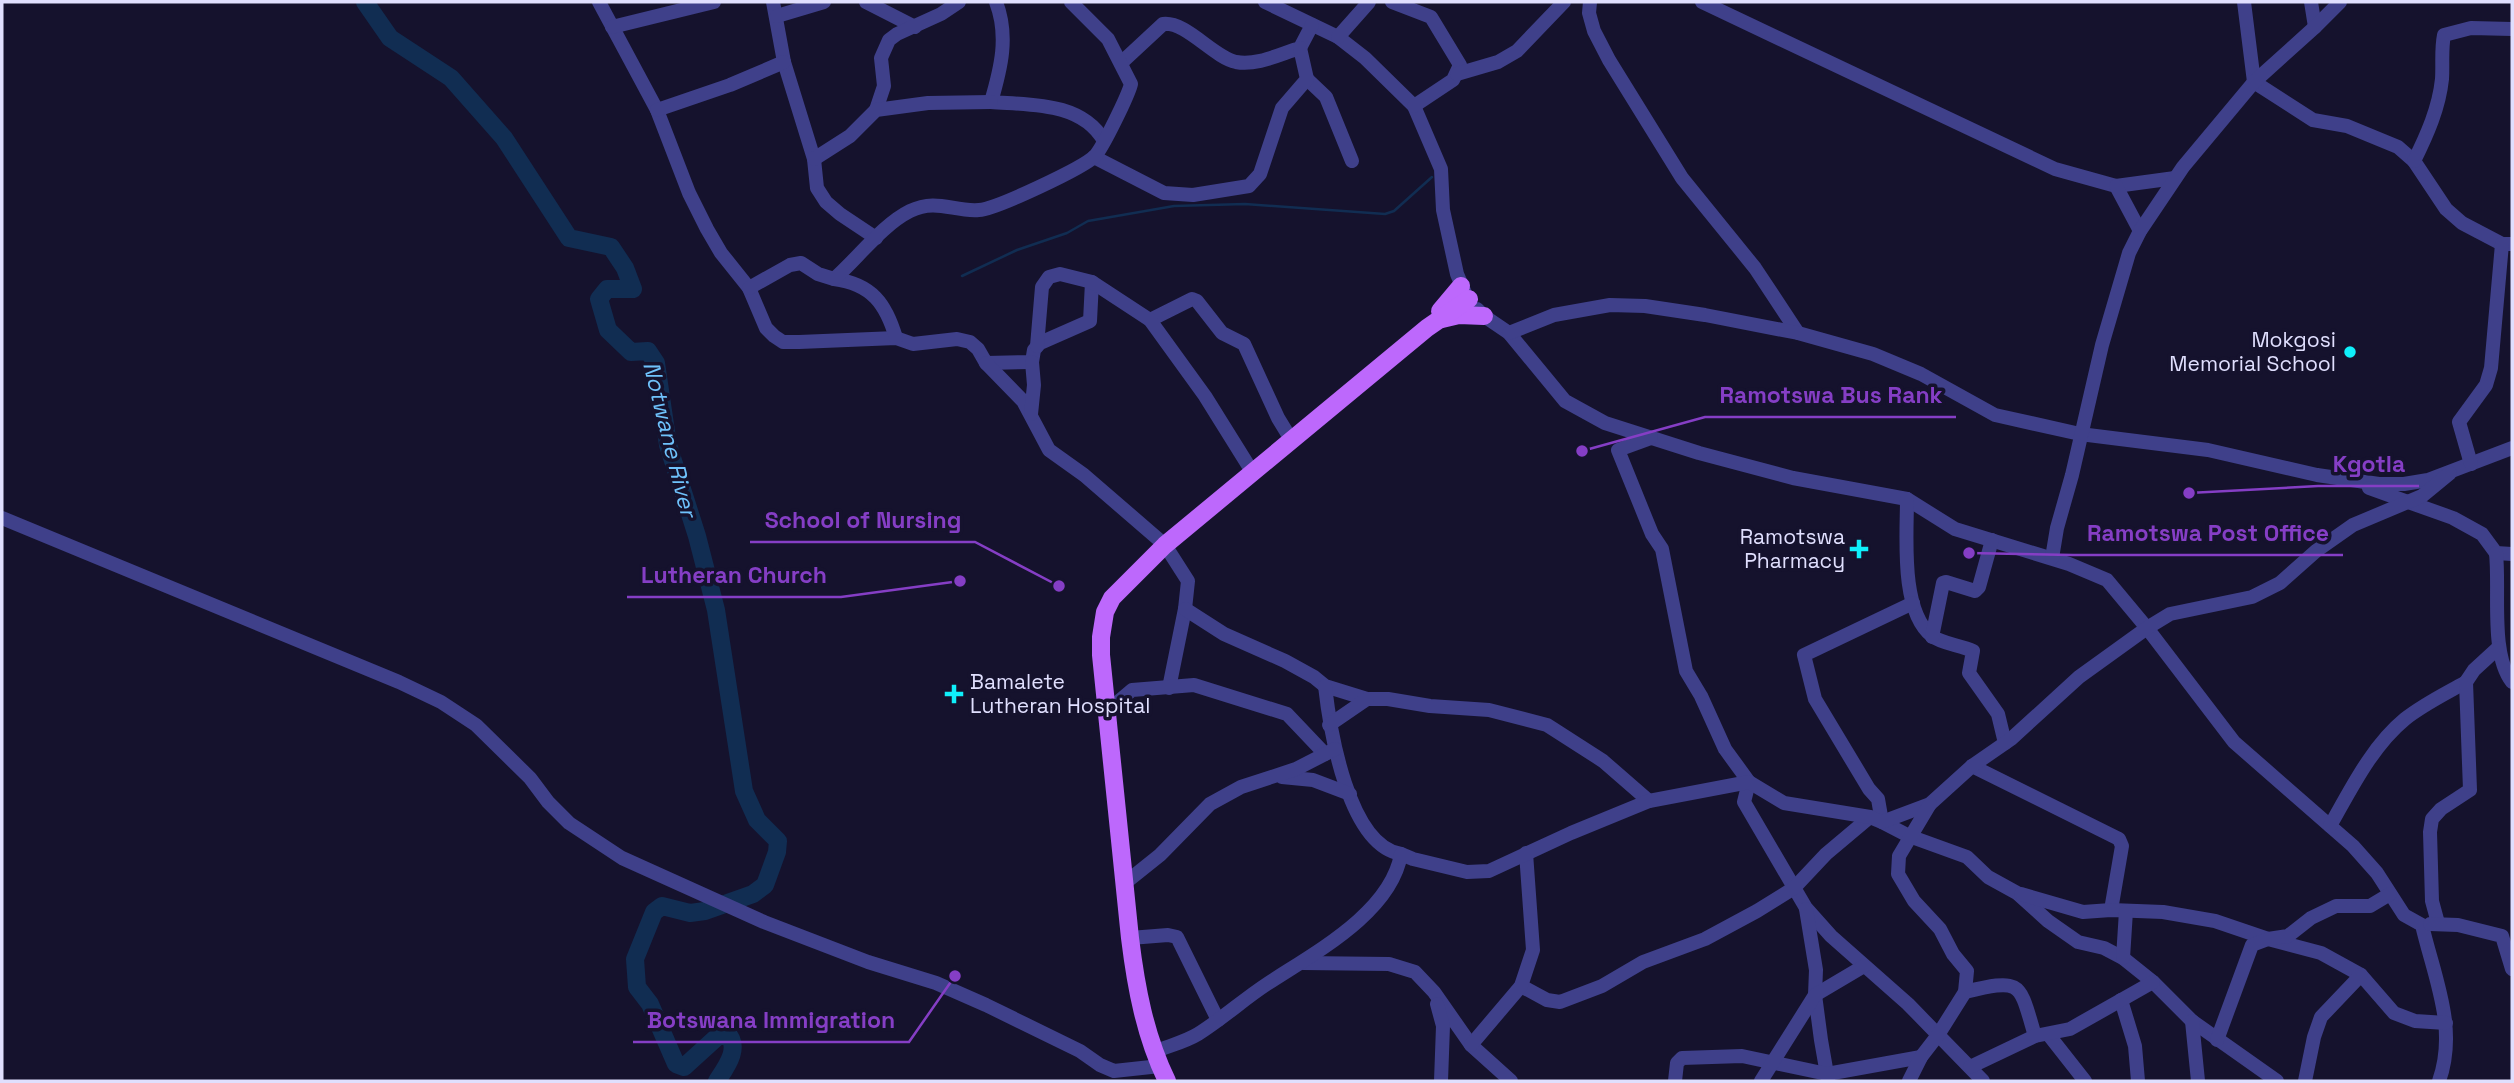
<svg xmlns="http://www.w3.org/2000/svg" width="2514" height="1083" font-family="'Space Grotesk',sans-serif">
<rect width="100%" height="100%" fill="#15122d"/>
<g fill="none" stroke-linecap="round" stroke-linejoin="round">
<path stroke="#112d52" stroke-width="2.5" d="M962 276 1017 250 1067 233 1088 221 1174 206 1245 204 1385 214 1394 211 1432 177"/>
<path stroke="#112d52" stroke-width="18" d="M365 2 390 38 451 78 504 138 569 238 611 247 625 268 633 289H607L599 299 608 330 631 352 648 351 656 363 668 445 697 536 716 610 744 791 757 820 778 841 777 852 765 885 753 894 705 911 690 913 662 906 654 912 635 959 637 987 650 1004 676 1064 684 1067 717 1037 727 1033C741 1048 726 1067 717 1081"/>
<g stroke="#3f408a" stroke-width="14">
<path d="M599 2 657 110 689 193 707 229 721 253 749 288 766 328 774 336 783 342H799L896 338 913 344 957 339 970 342 978 349 986 363 1032 362 1034 350 1040 343 1090 321 1092 282"/>
<path d="M773 2 784 62 814 159 817 188 826 202 840 214 876 238"/>
<path d="M866 2 915 27"/>
<path d="M996 2C1009 36 1001 68 991 102 1031 105 1082 102 1104 141"/>
<path d="M1265 2 1338 37 1365 58 1414 106 1441 169 1443 210 1457 274 1465 293"/>
<path d="M1392 2 1431 17 1460 65 1453 80 1414 106"/>
<path d="M1590 2 1589 13 1594 31 1609 60 1682 178 1755 268 1798 333"/>
<path d="M1702 2 2055 169 2116 186 2175 178"/>
<path d="M2244 2 2254 82 2313 120 2347 126 2398 147 2414 161 2446 209 2462 223 2502 244H2512"/>
<path d="M2311 2 2315 27"/>
<path d="M777 16 824 2"/>
<path d="M612 27 714 2"/>
<path d="M1338 37 1369 2"/>
<path d="M1121 63 1163 24C1186 21 1213 57 1236 62 1257 66 1280 54 1300 48L1312 25"/>
<path d="M1457 74 1498 62 1517 51 1564 2"/>
<path d="M1307 79 1326 97 1352 161"/>
<path d="M657 110 730 85 784 62"/>
<path d="M876 110 884 86 881 58 889 40 897 34 941 14 959 2"/>
<path d="M1094 157 1164 193 1193 195 1249 186 1260 174 1282 108 1307 79 1300 48"/>
<path d="M814 159 850 136 876 110 928 103 991 102"/>
<path d="M2414 161C2427 135 2439 108 2442 79 2443 64 2441 50 2444 35L2471 28 2512 29"/>
<path d="M2116 186 2140 231"/>
<path d="M834 279C872 284 886 304 896 338"/>
<path d="M749 288 790 265 801 263 818 274 834 279C858 258 882 225 910 211 937 198 953 212 979 210 996 209 1083 168 1095 156 1103 147 1128 96 1131 84L1108 39 1071 2"/>
<path d="M1477 309 1484 316 1509 333 1565 401 1605 423 1699 453 1793 478 1907 499 1955 529 2069 564 2107 580 2147 628 2234 742 2353 846 2377 873 2404 915 2422 925C2434 977 2458 1028 2439 1081"/>
<path d="M1150 320 1192 299 1197 301 1222 333 1244 344 1278 418 1292 441"/>
<path d="M1509 333 1554 315 1610 305 1645 306 1705 315 1798 333 1873 354 1921 374 1995 415 2080 434 2208 450 2317 475 2379 484H2404L2428 480 2512 448"/>
<path d="M1037 346 1042 287 1049 277 1060 274 1092 282 1150 320 1205 396 1253 473"/>
<path d="M986 363 1023 401 1049 450 1084 475 1165 545 1188 581 1185 609 1169 688"/>
<path d="M1031 414 1034 385 1032 362"/>
<path d="M1651 438 1618 450 1652 534 1662 549 1686 671 1701 696 1725 749 1749 782 1744 802 1806 908 1831 936 1908 1004 1983 1081"/>
<path d="M2471 464 2459 422 2486 385 2491 368 2502 244"/>
<path d="M2369 488 2453 518 2482 534 2496 553 2512 554"/>
<path d="M1907 499C1907 535 1900 611 1932 636 1942 644 1961 645 1973 651L1969 673 1998 714 2005 743"/>
<path d="M2 518 399 682 441 702 476 725 530 778 548 802 569 823 622 858 764 922 868 962 936 983 986 1005 1080 1051 1100 1065 1114 1071 1160 1066"/>
<path d="M2496 553C2500 590 2490 654 2512 682"/>
<path d="M2052 558 2057 528 2072 475 2102 345 2129 253 2140 231 2183 167 2254 82 2315 27 2340 2"/>
<path d="M1913 603 1804 655 1815 699 1869 789 1878 799 1882 822 1909 836 1967 857 1988 877 2017 893 2048 921 2078 942 2104 948 2123 958 2153 982 2192 1021 2277 1081"/>
<path d="M1185 609 1224 634 1285 661 1314 677 1325 686 1367 699H1388L1430 706 1489 710 1547 725 1603 761 1649 801"/>
<path d="M1932 637 1943 583 1946 582 1975 591 1979 587 1992 540"/>
<path d="M1325 686C1330 730 1348 845 1401 854"/>
<path d="M1106 712 1132 690 1194 685 1287 714 1325 754"/>
<path d="M1329 725 1367 699"/>
<path d="M1972 766 2119 839 2122 846 2111 910"/>
<path d="M1282 777 1313 780 1350 794"/>
<path d="M2330 826C2351 789 2372 746 2405 719 2424 704 2445 694 2466 682"/>
<path d="M1125 883 1160 855 1210 804 1241 787 1296 769 1335 749"/>
<path d="M2021 894 2083 912 2111 910 2163 912 2215 921 2268 939 2321 953 2361 975 2394 1013 2415 1021 2446 1023"/>
<path d="M1806 909 1816 970 1815 995 1821 1040 1828 1080"/>
<path d="M2438 923 2432 901 2430 832 2432 819 2441 809 2470 790 2466 682 2474 670 2498 648"/>
<path d="M2430 924 2458 925 2502 936 2512 969"/>
<path d="M1130 938 1168 935 1177 937 1218 1020"/>
<path d="M2123 958 2126 911"/>
<path d="M1303 963 1389 964 1415 972 1434 992 1471 1045 1511 1081"/>
<path d="M1521 986 1547 1000 1560 1002 1602 986 1643 962 1705 939 1757 911 1794 888 1826 854 1870 817"/>
<path d="M1965 992C2023 978 2019 982 2035 1036"/>
<path d="M2121 1000 2135 1046 2138 1081"/>
<path d="M1437 1004 1443 1026 1441 1081"/>
<path d="M2192 1021 2198 1081"/>
<path d="M2048 1034 2085 1081"/>
<path d="M2217 1040 2252 945 2268 939 2288 936 2311 918 2336 906H2370L2390 894"/>
<path d="M1471 1045 1521 986 1533 950 1526 853"/>
<path d="M1154 1052C1168 1046 1185 1042 1198 1034 1222 1019 1244 999 1267 984 1314 953 1391 913 1401 854L1413 859 1467 872 1489 871 1571 833 1649 801 1749 782 1784 803 1870 817 1882 822 1930 804 1972 766 2011 739 2079 677 2147 628 2170 614 2252 597 2280 583 2316 551 2353 525 2422 496 2450 473"/>
<path d="M1970 1067 2035 1036 2070 1029 2153 982"/>
<path d="M1675 1081 1677 1063 1682 1058 1742 1056 1827 1074 1921 1057"/>
<path d="M1761 1081 1815 995 1864 966"/>
<path d="M1909 1081 1921 1057 1938 1035 1965 992 1967 971 1953 954 1940 929 1914 901 1898 874 1899 856 1930 804"/>
<path d="M2305 1081 2314 1037 2321 1017 2361 975"/>
</g>
<g stroke="#bd68fc" stroke-width="18">
<path d="M1440 311 1461 286"/>
<path d="M1442 319 1459 315 1484 316"/>
<path d="M1167 1081C1145 1036 1136 987 1130 938L1101 655V637L1105 612 1112 598 1165 545 1427 328 1469 299"/>
</g>
</g>
<g fill="#0feffa" stroke="#15122d" stroke-width="2.5">
<circle cx="2350" cy="352" r="7"/>
<path d="M1855.5 538.5h7v7h7v7h-7v7h-7v-7h-7v-7h7z"/>
<path d="M950.5 683.5h7v7h7v7h-7v7h-7v-7h-7v-7h7z"/>
</g>
<g text-anchor="middle" stroke-width="7" stroke-linejoin="round" paint-order="stroke">
<g font-size="21" fill="#e0dffe" stroke="#15122d" text-anchor="end">
<text x="2336" y="347">Mokgosi<tspan x="2336" dy="24">Memorial School</tspan></text>
<text x="1845" y="544">Ramotswa<tspan x="1845" dy="24">Pharmacy</tspan></text>
<text x="970" y="689" text-anchor="start">Bamalete<tspan x="970" dy="24">Lutheran Hospital</tspan></text>
</g>
<g font-size="23" font-style="italic" fill="#6fc2fc" stroke="#15122d">
<text transform="translate(670 439) rotate(76)" y="8">Notwane River</text>
</g>
</g>
<path fill="none" stroke="#853ec5" stroke-width="2.5" d="M1582 451L1705 417H1956M2189 493L2318 486H2419M1059 586L975 542H750M1969 553L2073 555H2343M960 581L841 597H627M955 976L909 1042H633"/>
<g fill="#853ec5" stroke="#15122d" stroke-width="2.5">
<circle cx="1582" cy="451" r="7"/>
<circle cx="2189" cy="493" r="7"/>
<circle cx="1059" cy="586" r="7"/>
<circle cx="1969" cy="553" r="7"/>
<circle cx="960" cy="581" r="7"/>
<circle cx="955" cy="976" r="7"/>
</g>
<g font-size="23" text-anchor="middle" font-weight="bold" fill="#853ec5" stroke="#15122d" stroke-width="7" stroke-linejoin="round" paint-order="stroke">
<text x="1831" y="403">Ramotswa Bus Rank</text>
<text x="2369" y="472">Kgotla</text>
<text x="863" y="528">School of Nursing</text>
<text x="2208" y="541">Ramotswa Post Office</text>
<text x="734" y="583">Lutheran Church</text>
<text x="771" y="1028">Botswana Immigration</text>
</g>
<rect width="2514" height="1083" fill="none" stroke="#e0dffe" stroke-width="7"/>
</svg>
